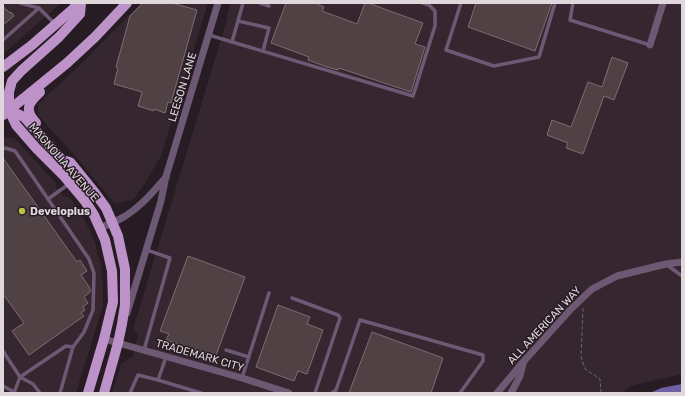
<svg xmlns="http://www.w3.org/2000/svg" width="685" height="396" font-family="Rubik,sans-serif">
<rect width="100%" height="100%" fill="#271c23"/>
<g fill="#36262f">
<path d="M3 3H61L3 54Z"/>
<path d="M141 3H208L161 156 145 183 134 199 115 204 76 157 38 115V104L82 63Z"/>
<path d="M230 3H682V374L630 386 622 393H112L121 364 133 356 138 335 133 329 226 23Z"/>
<path d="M3 137 14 138 56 183V187L64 196 70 198 81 213 94 239 101 266 103 289V306L76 393H3Z"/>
</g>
<path fill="#7060a5" d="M682 384V393H650L661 388Z"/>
<g fill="#504244" stroke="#7d6d6f">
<path d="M143 3H172L197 10 171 103 168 102 165 113 154 109V111L138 106 142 92 114 84 118 68 116 67 130 16Z"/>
<path d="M286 3H318L317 4 324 7 322 11 357 24 365 3H368L423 23 415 44 425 47 411 92 339 68 338 70 327 67 308 60 309 57 271 43Z"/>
<path d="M476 3H552L535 51 468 27Z"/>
<path d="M3 6 7 11V10L10 13 11 12 14 16 3 25Z"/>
<path d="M612 57 628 63 614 100 604 96 583 154 566 148 568 143 547 135 552 120 571 127 588 82 602 87Z"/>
<path d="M3 158 77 262 80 260 87 271 81 275 90 288V292L84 297 88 303 83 307 85 310 81 313 84 316 29 355 12 331 24 323 3 294Z"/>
<path d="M188 256 245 277 215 358 166 340 169 334 160 331Z"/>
<path d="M278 305 310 317 307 324 323 330 307 374 298 371 294 381 256 367Z"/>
<path d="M372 332 443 358 431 393H349Z"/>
</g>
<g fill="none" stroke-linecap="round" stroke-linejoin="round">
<path stroke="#6f656b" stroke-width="1" stroke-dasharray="4 2" stroke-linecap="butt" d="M583 308 581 357 585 369 600 379 601 393"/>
<g stroke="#6e5974" stroke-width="3.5">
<path d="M20 3 39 8"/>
<path d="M260 3 269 6"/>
<path d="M461 3 446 50 494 66 539 57 555 3"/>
<path d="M573 3 570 20 650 45"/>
<path d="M238 21 269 28 263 51"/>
<path d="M209 35 413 96 435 26V11L429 5 423 3"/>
<path d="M3 40 39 8 55 24"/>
<path d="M232 42 243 3"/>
<path d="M3 149 5 148 15 151 48 199 69 184"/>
<path d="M48 199 89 259 94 273 93 310 84 332 73 347 60 393"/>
<path d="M667 265 682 276"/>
<path d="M292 298 338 315 340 318 315 393"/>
<path d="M144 350 170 258 147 250"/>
<path d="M226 350 249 357"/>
<path d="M3 351 20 377 14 393"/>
<path d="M242 378 269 293"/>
<path d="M158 380 201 393"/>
<path d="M3 386 14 392 13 393"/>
<path d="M40 393 33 384 20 377 66 346 73 347"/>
<path d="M130 393 138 375 158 380 166 357"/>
<path d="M332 393 336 390 360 320 483 355V361L460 393"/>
</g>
<g stroke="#6e5974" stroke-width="7">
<path d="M650 45 663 3"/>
<path d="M100 228C107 225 114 222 120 219 139 209 152 193 166 177"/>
<path d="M127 313 161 201 166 176 171 160 218 3"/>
<path d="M104 339 242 378 289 393"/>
<path d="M497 393 524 361 571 309 592 289 617 276 666 264 682 262"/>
<path d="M511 393 520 376 523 364"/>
</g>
<g stroke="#bc92c9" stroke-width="10">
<path d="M3 67 32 45 73 9 78 3"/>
<path d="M3 102 9 110 16 125 36 148 64 176 85 201 94 215 105 240 112 271 113 302 104 339 88 393"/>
<path d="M9 110 24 117 62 160 70 162 95 193 106 208 118 236 125 269V305L122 324 118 343 104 393"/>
<path d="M9 110V92L12 81 21 71 59 37 80 14 81 3"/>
<path d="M3 115 67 63 95 37 127 3"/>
<path d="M36 123C24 110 28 103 40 92"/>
</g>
</g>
<circle fill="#bcbf44" stroke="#271c23" stroke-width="1.5" cx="22" cy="211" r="4"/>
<g text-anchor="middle" stroke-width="3" stroke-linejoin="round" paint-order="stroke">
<g font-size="11" fill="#dfd7dc" stroke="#271c23">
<text transform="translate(182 87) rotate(-73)" y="4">LEESON LANE</text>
<text transform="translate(64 162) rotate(49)" y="4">MAGNOLIA AVENUE</text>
<text transform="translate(544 325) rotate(-47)" y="4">ALL AMERICAN WAY</text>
<text transform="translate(200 355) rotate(16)" y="4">TRADEMARK CITY</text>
</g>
<g font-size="11" font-weight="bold" fill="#dfd7dc" stroke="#271c23" text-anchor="start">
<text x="30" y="215">Developlus</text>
</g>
</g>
<rect width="685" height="396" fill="none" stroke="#dfd7dc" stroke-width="8"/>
</svg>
